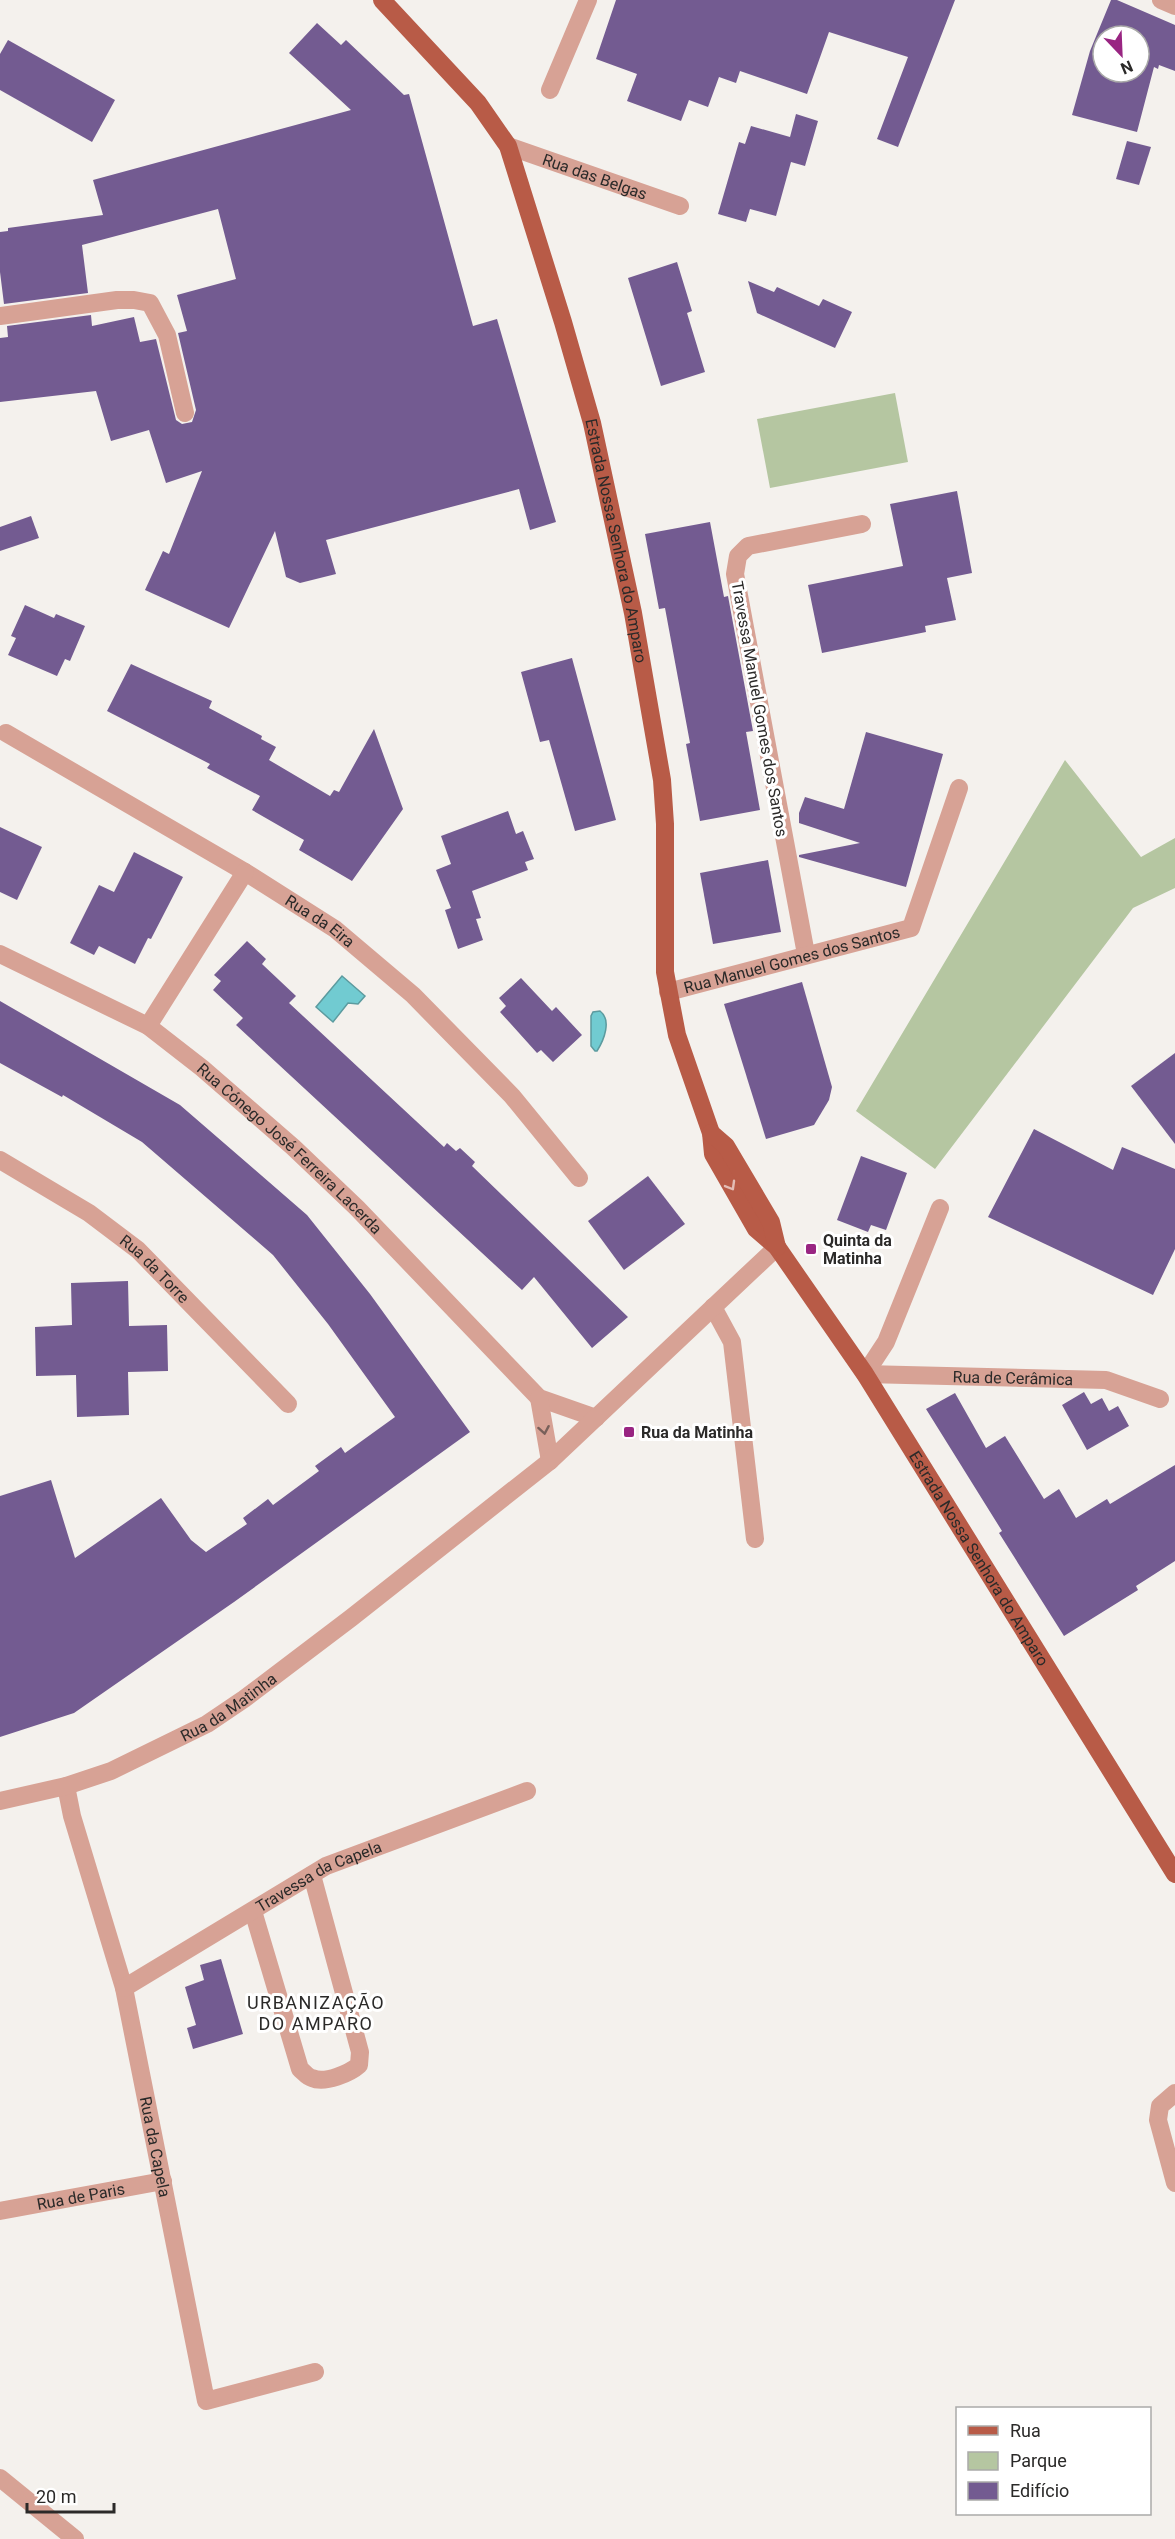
<svg xmlns="http://www.w3.org/2000/svg" width="1175" height="2539" font-family="Roboto,sans-serif">
<rect width="100%" height="100%" fill="#f4f1ed"/>
<g fill="#b5c6a1">
<path d="M895 393 908 462 770 488 757 419Z"/>
<path d="M1065 760 1141 857 1175 838V888L1133 908 935 1169 856 1111Z"/>
</g>
<g fill="#71cbd1" stroke="#5c9b9f" stroke-width="1.5">
<path d="M342 976 365 996 358 1004 348 1003 333 1022 316 1007Z"/>
<path d="M600 1011C612 1020 604 1040 597 1051H595L591 1046V1016L593 1012Z"/>
</g>
<g fill="#735b91" fill-rule="evenodd">
<path d="M616 0H955L898 147 877 139 908 57 829 32 807 94 740 71 736 83 719 77 708 107 689 100 681 121 627 101 637 74 596 59Z"/>
<path d="M1111 0H1117L1175 25V71L1159 65 1158 69 1154 67 1137 132 1072 115 1090 51ZM1103 36H1139V72H1103Z"/>
<path d="M317 23 341 45 346 40 404 95 409 94 473 326 497 319 556 522 530 530 519 489 326 540 336 574 300 583 286 577 275 531 229 628 145 590 163 551 169 554 202 471 166 483 149 430 111 441 96 391 0 402V338L8 337 7 326 91 315 92 326 134 317 140 342 156 339 176 420 182 424 192 422 196 410 178 333 187 331 177 295 236 279 218 209 82 245 88 293 4 304 0 272V232L8 231V228L103 215 93 180 351 110 289 53Z"/>
<path d="M8 40 115 100 92 142 0 90V54Z"/>
<path d="M796 114 818 121 805 166 791 162 776 216 750 209 746 222 718 214 739 142 745 144 751 126 790 137Z"/>
<path d="M1127 141 1151 147 1139 185 1116 179Z"/>
<path d="M677 262 692 311 687 313 705 372 661 386 628 278Z"/>
<path d="M748 281 774 292 777 287 819 306 823 299 852 312 835 348 757 313Z"/>
<path d="M957 491 972 573 947 578 956 620 925 626 926 632 822 653 808 585 903 566 890 504Z"/>
<path d="M31 516 39 538 0 551V527Z"/>
<path d="M710 522 724 597 728 596 753 731 746 732 760 810 700 821 686 744 690 743 665 608 659 609 645 534Z"/>
<path d="M25 605 54 618 56 614 85 626 70 661 65 659 57 676 8 655 16 638 11 636Z"/>
<path d="M572 658 616 820 575 831 549 740 540 742 521 672Z"/>
<path d="M131 664 212 701 209 708 262 736 261 739 276 747 269 760 330 796 334 790 339 792 374 729 403 809 352 881 299 850 304 840 252 810 260 796 207 768 210 764 107 711Z"/>
<path d="M866 732 943 754 906 887 799 857V855L860 843 799 823V813L805 797 844 809Z"/>
<path d="M508 811 516 834 523 831 534 859 525 862 528 870 472 891 481 918 476 919 483 940 458 949 445 910 451 908 436 870 451 864 441 836Z"/>
<path d="M0 827 42 847 17 900 0 892Z"/>
<path d="M134 852 183 877 151 939 148 938 135 964 99 946 94 955 70 943 99 885 114 892Z"/>
<path d="M768 860 781 932 713 944 700 873Z"/>
<path d="M247 941 266 959 262 964 296 996 289 1003 444 1147 447 1143 456 1151 460 1148 475 1162 472 1166 628 1317 592 1348 534 1277 522 1290 236 1025 243 1018 213 990 221 981 214 975Z"/>
<path d="M521 978 552 1011 556 1007 582 1035 553 1062 541 1050 537 1053 500 1012 506 1006 499 998Z"/>
<path d="M802 982 832 1087 829 1100 814 1125 766 1139 724 1004Z"/>
<path d="M0 1001 180 1105 307 1215 370 1294 470 1432 234 1602 74 1713 0 1737V1496L51 1480 75 1558 161 1498 191 1540 206 1552 247 1524 243 1518 268 1499 273 1505 319 1471 315 1466 341 1447 345 1453 395 1417 328 1324 273 1255 142 1142 63 1095 62 1097 0 1063Z"/>
<path d="M1175 1053V1144L1131 1086Z"/>
<path d="M1034 1129 1113 1170 1122 1147 1175 1169V1249L1153 1295 988 1217Z"/>
<path d="M861 1156 907 1173 886 1230 871 1225 868 1232 837 1220Z"/>
<path d="M648 1176 685 1224 624 1270 588 1221Z"/>
<path d="M128 1281 129 1326 167 1325 168 1371 128 1372 129 1415 77 1417 76 1375 36 1376 35 1327 72 1325 71 1283Z"/>
<path d="M1084 1392 1091 1404 1102 1398 1109 1411 1118 1406 1129 1426 1087 1450 1062 1405Z"/>
<path d="M955 1393 986 1448 1005 1436 1044 1499 1059 1489 1076 1518 1107 1499 1110 1504 1175 1465V1561L1136 1586 1138 1590 1064 1636 999 1533 1002 1531 926 1409Z"/>
<path d="M221 1959 243 2034 193 2049 187 2028 196 2025 185 1987 204 1980 200 1965Z"/>
</g>
<g fill="none" stroke-linecap="round" stroke-linejoin="round">
<g stroke="#d7a295" stroke-width="18">
<path d="M1161 0 1175 6"/>
<path d="M550 90 588 0"/>
<path id="s1" d="M508 146 680 206"/>
<path d="M0 316 117 300H134L150 303 167 335 185 413"/>
<path id="s2" d="M6 733 245 872 335 929 413 995 512 1096 579 1178"/>
<path id="s3" d="M0 954 148 1026 202 1068 293 1147 357 1208 539 1398 596 1418"/>
<path d="M806 954 735 574 738 556 748 546 862 524"/>
<path id="s4" d="M668 992 911 928 959 788"/>
<path d="M148 1026 245 872"/>
<path id="s5" d="M0 1160 89 1213 138 1250 288 1404"/>
<path d="M713 1307 732 1342 755 1539"/>
<path id="s6" d="M865 1374 1106 1380 1160 1399"/>
<path d="M865 1374 886 1342 940 1208"/>
<path d="M539 1398 550 1461"/>
<path id="s7" d="M66 1786 72 1816 124 1988 206 2401 315 2372"/>
<path id="s8" d="M0 1801 66 1786 111 1771 207 1724 244 1699 351 1618 550 1461 777 1247"/>
<path d="M253 1911 300 2069C304 2072 307 2077 312 2078 325 2084 350 2073 359 2065L360 2052 312 1875"/>
<path id="s9" d="M124 1988 326 1866 527 1791"/>
<path d="M1175 2093 1160 2106 1158 2120 1175 2183"/>
<path id="s10" d="M0 2211 163 2181"/>
<path d="M0 2478 75 2539"/>
</g>
<g stroke="#b85b47" stroke-width="18">
<path id="s11" d="M382 0 478 103 508 146 563 322 592 423 633 613 662 780 665 824V972L677 1035 711 1133 713 1154 756 1229 777 1247 865 1374 1175 1874"/>
<path d="M711 1133 726 1146 771 1222 777 1247"/>
</g>
</g>
<defs><path id="oneway-chevron" d="M-2-3.5L2.5 0L-2 3.5" fill="none" stroke-width="1.6" stroke-linecap="round" stroke-linejoin="round" transform="scale(1.5)"/></defs>
<use stroke="#e3bdb5" href="#oneway-chevron" transform="translate(731 1186) rotate(60)"/>
<use stroke="#78605a" href="#oneway-chevron" transform="translate(544 1430) rotate(80)"/>
<g fill="#992582" stroke="#fff" stroke-width="2">
<rect x="805" y="1243" width="12" height="12" rx="3"/>
<rect x="623" y="1426" width="12" height="12" rx="3"/>
</g>
<g text-anchor="middle" stroke-width="6" stroke-linejoin="round" paint-order="stroke">
<g font-size="16" fill="#2b2a29" stroke="#fff">
<text dy="6" stroke="none"><textPath href="#s1" startOffset="92">Rua das Belgas</textPath></text>
<text dy="6" stroke="none"><textPath href="#s11" startOffset="603">Estrada Nossa Senhora do Amparo</textPath></text>
<text transform="translate(760 709) rotate(80)" y="6">Travessa Manuel Gomes dos Santos</text>
<text dy="6" stroke="none"><textPath href="#s2" startOffset="366">Rua da Eira</textPath></text>
<text dy="6" stroke="none"><textPath href="#s4" startOffset="128">Rua Manuel Gomes dos Santos</textPath></text>
<text dy="6" stroke="none"><textPath href="#s3" startOffset="352">Rua Cónego José Ferreira Lacerda</textPath></text>
<text dy="6" stroke="none"><textPath href="#s5" startOffset="190">Rua da Torre</textPath></text>
<text dy="6" stroke="none"><textPath href="#s6" startOffset="148">Rua de Cerâmica</textPath></text>
<text dy="6" stroke="none"><textPath href="#s11" startOffset="1713">Estrada Nossa Senhora do Amparo</textPath></text>
<text dy="6" stroke="none"><textPath href="#s8" startOffset="249">Rua da Matinha</textPath></text>
<text dy="6" stroke="none"><textPath href="#s9" startOffset="225">Travessa da Capela</textPath></text>
<text dy="6" stroke="none"><textPath href="#s7" startOffset="372">Rua da Capela</textPath></text>
<text dy="6" stroke="none"><textPath href="#s10" startOffset="82">Rua de Paris</textPath></text>
</g>
<g font-size="16" font-weight="bold" fill="#2b2a29" stroke="#fff" text-anchor="start">
<text x="823" y="1246">Quinta da<tspan x="823" dy="18">Matinha</tspan></text>
<text x="641" y="1438">Rua da Matinha</text>
</g>
<g font-size="18" letter-spacing="1.5" fill="#2b2a29" stroke="#fff">
<text x="316" y="2009">URBANIZAÇÃO<tspan x="316" dy="21">DO AMPARO</tspan></text>
</g>
</g>
<rect x="956" y="2407" width="195" height="108" fill="#ffffff" stroke="#aaaaa9" stroke-width="1.5"/>
<rect x="968" y="2426" width="30" height="9" fill="#b85b47" stroke="#aaaaa9" stroke-width="1.5"/>
<text x="1010" y="2437" font-size="18" fill="#2b2a29">Rua</text>
<rect x="968" y="2452" width="30" height="18" fill="#b5c6a1" stroke="#aaaaa9" stroke-width="1.5"/>
<text x="1010" y="2467" font-size="18" fill="#2b2a29">Parque</text>
<rect x="968" y="2482" width="30" height="18" fill="#735b91" stroke="#aaaaa9" stroke-width="1.5"/>
<text x="1010" y="2497" font-size="18" fill="#2b2a29">Edifício</text>
<g transform="translate(1121 54) rotate(157)"><circle r="28" fill="#ffffff" stroke="#aaaaa9" stroke-width="1.5"/>
<path d="M0-4.5L10 22L0 15L-10 22Z" fill="#992582"/>
<text y="-9" font-size="16" font-weight="bold" text-anchor="middle" fill="#2b2a29">N</text>
</g>
<path d="M27 2503v9h87v-9" fill="none" stroke="#2b2a29" stroke-width="3"/>
<text x="36" y="2503" font-size="18" fill="#2b2a29" stroke="#ffffff" stroke-width="4.5" paint-order="stroke">20 m</text>
</svg>
